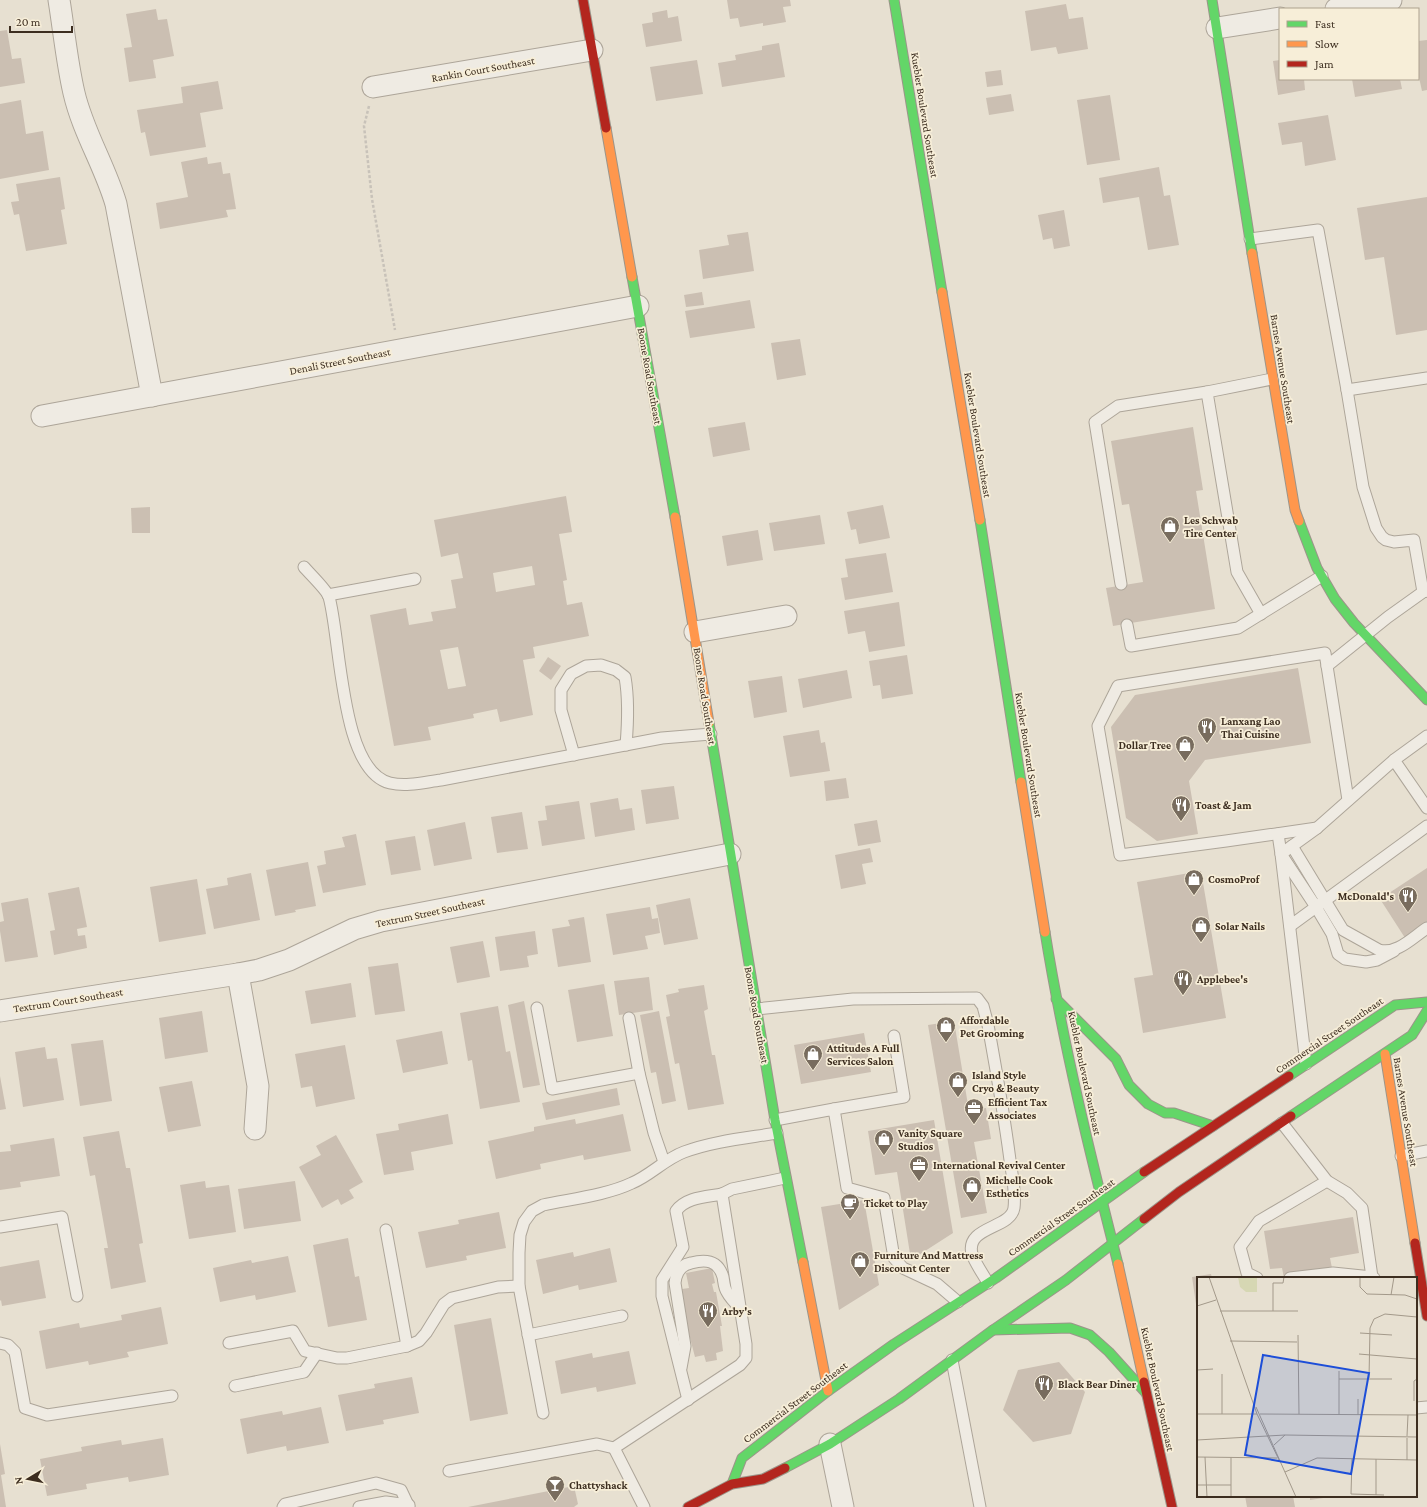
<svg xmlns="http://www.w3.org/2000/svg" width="1427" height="1507" font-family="'Crimson Pro',serif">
<rect width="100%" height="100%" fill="#e7e0d1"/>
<g fill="#cbbfb2" fill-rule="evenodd">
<path d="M727 0H790L791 6 783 7 786 22 763 26V23L740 27 738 18 730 19Z"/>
<path d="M1066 4 1069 19 1083 17 1088 49 1058 54 1056 47 1031 51 1025 11Z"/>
<path d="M156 9 158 20 167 19 174 56 153 60 156 78 129 82 124 48 132 47 126 14Z"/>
<path d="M667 10 668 18 678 16 682 41 646 47 642 24 653 22 652 13Z"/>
<path d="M7 30 12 59 21 58 25 83 0 87V31Z"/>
<path d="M1427 40V90L1422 91 1418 73V41Z"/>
<path d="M779 43 785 77 722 87 718 63 736 60 735 55 762 50V46Z"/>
<path d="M697 60 703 94 656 101 650 67Z"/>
<path d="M1280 60V79H1304L1305 90 1278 95 1273 61Z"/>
<path d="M1001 70 1003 85 987 87 985 72Z"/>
<path d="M1352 79H1400L1402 89 1355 97Z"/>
<path d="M218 81 223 109 200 113 206 147 150 156 145 132 141 133 137 110 183 103 181 87Z"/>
<path d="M1011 94 1014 111 989 115 986 98Z"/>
<path d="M1110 95 1120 160 1087 165 1077 100Z"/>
<path d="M21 100 26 134 43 131 49 170 0 179V104Z"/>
<path d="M1328 115 1336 160 1305 166 1302 142 1282 145 1278 123Z"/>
<path d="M207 157 208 164 221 162 223 174 230 173 236 209 226 210 228 217 160 229 156 203 188 197 181 162Z"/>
<path d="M1159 167 1164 196 1170 195 1179 245 1148 250 1139 197 1103 203 1099 178Z"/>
<path d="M60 177 65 209 61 210 67 244 26 251 19 214 14 215 11 202 19 201 16 184Z"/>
<path d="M1427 197V330L1396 335 1384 257 1365 260 1357 208Z"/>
<path d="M1064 210 1070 246 1054 249 1052 238 1043 240 1038 215Z"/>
<path d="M748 232 754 271 703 279 699 250 729 245 727 235Z"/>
<path d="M702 292 704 305 686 307 684 295Z"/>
<path d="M750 300 755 328 690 338 685 311Z"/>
<path d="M800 339 806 375 777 380 771 343Z"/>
<path d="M745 422 750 450 713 457 708 428Z"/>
<path d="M1193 427 1203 490 1196 491 1215 609 1113 626 1106 588 1143 582 1129 504 1122 505 1111 441Z"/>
<path d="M566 496 572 532 559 534 567 580 563 581 567 605 582 602 589 636 533 647 535 658 523 660 533 715 500 722 497 709 473 714 474 718 428 727 431 740 394 746 370 615 406 608 409 625 433 621 431 612 456 608 451 580 463 578 458 553 441 557 434 520ZM532 566 535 585 496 592 493 573ZM458 647 466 686 448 689 440 650Z"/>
<path d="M883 505 890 538 859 544 856 529 851 530 847 512Z"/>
<path d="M150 507V533H132L131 508Z"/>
<path d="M820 515 825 544 774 551 769 523Z"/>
<path d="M758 530 763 560 727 566 722 536Z"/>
<path d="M886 553 893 592 845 600 841 578 848 577 845 559Z"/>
<path d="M899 602 905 646 869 652 865 631 848 634 844 611Z"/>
<path d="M907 655 913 694 882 699 880 685 873 686 869 661Z"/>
<path d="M548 657 561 666 551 680 539 671Z"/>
<path d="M1298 668 1311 743 1205 760 1189 781 1198 834 1157 841 1126 818 1111 727 1135 695Z"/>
<path d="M847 670 852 698 803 708 798 679Z"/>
<path d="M782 676 787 712 754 718 748 681Z"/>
<path d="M819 730 821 743 825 742 830 771 790 777 783 736Z"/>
<path d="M846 778 849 798 826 801 824 781Z"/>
<path d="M674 786 679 819 646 824 641 790Z"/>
<path d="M618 798 620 810 632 808 635 830 595 837 590 803Z"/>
<path d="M579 801 585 839 542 846 538 821 547 820 545 806Z"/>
<path d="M522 812 528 849 497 853 491 817Z"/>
<path d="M877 820 881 842 858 846 854 824Z"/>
<path d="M465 822 472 859 434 866 427 830Z"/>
<path d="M356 834 366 885 323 893 317 866 326 864 324 851 345 847 342 837Z"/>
<path d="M415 836 421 870 391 875 385 841Z"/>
<path d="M870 848 873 862 862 864 866 884 841 889 835 855Z"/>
<path d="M308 862 316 906 295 910 296 912 275 916 266 870Z"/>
<path d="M1427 868V927L1407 941 1380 899Z"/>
<path d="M1201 871 1226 1018 1143 1033 1134 978 1153 975 1137 882Z"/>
<path d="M251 873 260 920 214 929 206 889 228 885 227 878Z"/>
<path d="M197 879 206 934 159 942 150 887Z"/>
<path d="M79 887 87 927 77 929 78 936 85 935 87 948 54 955 50 931 55 930 48 893Z"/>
<path d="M28 898 38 957 5 962 0 931V922L4 921 1 903Z"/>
<path d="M690 898 698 939 664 945 656 905Z"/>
<path d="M650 907 652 919 658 918 660 933 645 936 648 949 613 955 606 914Z"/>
<path d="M584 917 591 962 558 967 552 929 570 926 568 920Z"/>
<path d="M535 931 538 954 527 956 529 967 500 971 495 937Z"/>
<path d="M483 941 490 977 457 983 450 947Z"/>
<path d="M398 963 405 1011 375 1015 368 967Z"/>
<path d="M649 977 653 1010 619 1015 614 981Z"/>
<path d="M351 983 356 1017 311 1024 305 991Z"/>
<path d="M604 984 613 1036 577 1042 568 990Z"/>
<path d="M704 985 708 1009 704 1011 712 1055H715L724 1104 688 1110 679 1063 675 1064 666 1017 670 1016 666 995 679 992 678 989Z"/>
<path d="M524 1001 540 1085 523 1088 508 1005Z"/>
<path d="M498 1006 506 1052 510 1051 520 1102 480 1109 472 1060 468 1061 460 1013Z"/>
<path d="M202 1011 208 1052 165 1059 159 1018Z"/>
<path d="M659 1011 676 1101 662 1104 656 1072 651 1073 640 1015Z"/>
<path d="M954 1021 969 1111 986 1108 991 1139 974 1142 987 1213 961 1218 928 1025Z"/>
<path d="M442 1031 448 1064 403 1073 396 1040Z"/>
<path d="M864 1033 871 1072 801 1084 794 1045Z"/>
<path d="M103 1040 112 1101 80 1106 71 1044Z"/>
<path d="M345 1045 355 1099 316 1107 312 1086 301 1088 295 1054Z"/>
<path d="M45 1047 47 1059 57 1058 64 1100 23 1107 15 1052Z"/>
<path d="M0 1076 6 1109 0 1110Z"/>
<path d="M192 1081 201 1126 168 1132 159 1087Z"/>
<path d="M617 1088 620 1105 546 1120 542 1103Z"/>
<path d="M448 1114 453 1144 411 1152 414 1170 384 1175 376 1134 399 1130 398 1124Z"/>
<path d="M623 1114 631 1151 584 1160 583 1155 540 1164 541 1169 496 1179 488 1141 534 1131V1127L575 1119 576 1124Z"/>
<path d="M934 1120 953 1233 911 1260 897 1172 875 1175 868 1131Z"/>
<path d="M119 1131 126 1168H130L143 1243 139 1244 146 1282 111 1289 104 1248H108L95 1175 90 1176 83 1137Z"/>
<path d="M336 1135 363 1182 349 1190 354 1198 341 1205 338 1199 322 1208 299 1167 321 1155 316 1146Z"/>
<path d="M54 1138 60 1176 20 1182 21 1187 0 1190V1152L11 1151 10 1145Z"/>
<path d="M205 1181 206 1188 229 1185 236 1232 189 1239 180 1185Z"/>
<path d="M295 1181 301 1221 244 1229 238 1189Z"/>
<path d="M864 1200 879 1285 839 1310 821 1207Z"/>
<path d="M499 1212 506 1248 466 1256 467 1260 426 1268 418 1232 459 1224 458 1220Z"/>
<path d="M1353 1217 1359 1253 1330 1258 1334 1278H1284L1282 1268 1270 1269 1264 1231Z"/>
<path d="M348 1238 355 1277 359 1276 367 1320 328 1327 313 1245Z"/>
<path d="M610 1248 617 1282 579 1290 578 1285 543 1294 536 1260 573 1252 574 1257Z"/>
<path d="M288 1256 296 1292 256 1300 255 1295 220 1302 213 1268 251 1260 252 1263Z"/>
<path d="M39 1260 46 1298 2 1306 1 1300 0 1301V1267Z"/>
<path d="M712 1268 715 1283 712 1284 714 1292H716L722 1326H720L723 1351 716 1353 717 1360 706 1362 704 1355 695 1357 689 1334H687L682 1305H684L682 1289 689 1288 686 1273Z"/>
<path d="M1211 1274 1212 1278H1198L1197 1311 1192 1277Z"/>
<path d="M161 1307 168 1344 127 1352 129 1357 89 1365 88 1361 46 1369 39 1331 79 1323 80 1328 122 1320 121 1315Z"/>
<path d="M491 1318 508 1414 470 1421 454 1325Z"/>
<path d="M629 1351 636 1384 597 1392 596 1387 561 1394 555 1361 592 1353 593 1358Z"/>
<path d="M1059 1362 1085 1392 1071 1434 1033 1442 1003 1410 1018 1370Z"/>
<path d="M412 1377 419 1413 383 1420 384 1424 346 1431 338 1395 375 1388 374 1384Z"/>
<path d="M321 1407 329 1443 287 1451 286 1446 247 1454 240 1419 282 1411 283 1415Z"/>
<path d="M163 1438 169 1475 129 1482 128 1477 86 1484 87 1489 47 1496 40 1459 82 1451 81 1447 121 1440 122 1445Z"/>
<path d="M0 1444 5 1474 1 1475 6 1507H0Z"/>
<path d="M574 1486 578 1504 574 1507H468Z"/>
<path d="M1245 1496H1293L1295 1507H1247Z"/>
<path d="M1310 1496H1330V1497L1310 1500Z"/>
</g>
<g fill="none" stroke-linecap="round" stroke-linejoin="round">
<defs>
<g id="lane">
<path d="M1250 239 1318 230 1347 390 1427 378"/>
<path d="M1347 390 1363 487 1376 528 1382 537 1386 540 1394 542 1414 540 1423 592"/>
<path d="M304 567C309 573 327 590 329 597 341 639 340 771 390 783 407 787 425 782 441 780L662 738 711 734"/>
<path d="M1121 584 1095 422 1118 406 1207 392"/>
<path d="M328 595 415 579"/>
<path d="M1261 614 1237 572 1207 392 1272 379"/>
<path d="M1127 625 1131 646 1238 628 1322 576"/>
<path d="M1327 666 1388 617 1423 592 1427 591"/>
<path d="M574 755 561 710V690L571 674 586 666 601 665 616 670 625 677C629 700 628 722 626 745"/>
<path d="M1394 760 1427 808"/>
<path d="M1317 828 1226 841 1120 855 1098 726 1118 686 1325 653 1348 800"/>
<path d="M1278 834 1281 854 1316 907 1332 934 1338 954 1345 959 1366 962 1377 960 1394 951"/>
<path d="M1292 846 1343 930 1379 950C1397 955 1413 937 1427 928"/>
<path d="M1290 926 1427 826"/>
<path d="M537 1008 552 1089 639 1073"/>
<path d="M756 1009 853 999 977 998 983 1006 988 1025C996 1069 1004 1114 1010 1160 1012 1175 1016 1192 1014 1208 1011 1229 965 1226 972 1254 975 1263 983 1274 988 1283"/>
<path d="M629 1018 639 1073 654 1133 664 1162"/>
<path d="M1306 1064 1281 854 1317 828 1394 760 1427 736"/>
<path d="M834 1109 904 1097 894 1036"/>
<path d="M775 1120 834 1109 847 1188 884 1198 894 1258 903 1268 937 1284 958 1302"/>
<path d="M1282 1123 1327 1181 1347 1193 1362 1208 1372 1277 1374 1278"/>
<path d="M1401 1156 1427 1151"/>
<path d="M0 1227 62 1217 77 1296"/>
<path d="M386 1230 407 1346"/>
<path d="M1257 1278 1247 1273 1240 1247 1259 1221 1327 1181"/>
<path d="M1290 1278 1333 1273 1372 1277"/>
<path d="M528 1335 622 1316"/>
<path d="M0 1343 8 1345 15 1352 25 1408 47 1415 172 1396"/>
<path d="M229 1343 293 1331 305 1351 337 1358H347L407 1346 419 1341 426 1333 444 1304 452 1298 498 1287 519 1286"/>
<path d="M952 1360 980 1507"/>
<path d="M681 1368 685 1346 675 1283C676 1273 680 1265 691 1263 706 1259 718 1260 723 1277 724 1282 724 1288 727 1292 730 1298 736 1304 741 1309"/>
<path d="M235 1386 304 1372 317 1353"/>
<path d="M688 1400 662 1296V1280L683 1247 676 1211C686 1197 706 1197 722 1194"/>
<path d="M1416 1408 1427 1407"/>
<path d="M543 1413 519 1286V1253L520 1235 524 1222 532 1211 543 1205C571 1199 607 1195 632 1183 651 1175 665 1159 684 1152 713 1141 747 1138 777 1133"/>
<path d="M449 1471 597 1444 614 1448"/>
<path d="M283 1507 285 1504 376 1483 401 1490 409 1507"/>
<path d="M359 1507 386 1502 409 1505"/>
<path d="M644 1507 614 1448 740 1365 746 1358V1344L722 1194 732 1189 785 1178"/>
</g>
<g id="street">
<path d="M59 0C64 31 67 63 74 93 83 132 105 166 116 204L152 396"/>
<path d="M1336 9 1391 0"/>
<path d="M1217 28 1280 18"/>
<path d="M373 87 592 50"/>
<path d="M42 416 638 306"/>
<path d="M695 632 786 616"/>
<path d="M238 974 258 1086 255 1129"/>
<path d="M0 1011 238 974 259 970 289 960 354 929 381 921 730 854"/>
<path d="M830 1444 843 1507"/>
</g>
<g id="fast">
<path d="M894 0 942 292"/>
<path d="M1212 0 1252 253"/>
<path d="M632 277 675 517"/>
<path d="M980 520 1021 782"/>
<path d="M1299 521 1317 568 1335 599 1354 623 1427 700"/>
<path d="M709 723 775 1120 803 1262"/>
<path d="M1045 932C1063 1044 1090 1154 1118 1264"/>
<path d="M1056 999 1116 1059 1129 1085 1148 1104 1165 1113H1174L1213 1126"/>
<path d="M1289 1076 1395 1005 1427 1002"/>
<path d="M1291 1116 1412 1035 1427 1011"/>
<path d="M993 1330 1070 1328 1090 1335 1109 1352 1146 1393"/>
<path d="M785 1468 830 1444 899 1399 993 1330 1066 1280 1144 1219"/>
<path d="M732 1484 742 1458 828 1391 894 1344 996 1278 1144 1172"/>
</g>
<g id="slow">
<path d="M606 128 632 277"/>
<path d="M1252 253 1295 510 1299 521"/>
<path d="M942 292 980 520"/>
<path d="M675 517 709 723"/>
<path d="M1021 782 1045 932"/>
<path d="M1385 1054 1415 1243"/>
<path d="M803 1262 828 1391"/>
<path d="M1118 1264 1144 1382"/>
</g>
<g id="jam">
<path d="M583 0 606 128"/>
<path d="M1144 1172 1289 1076"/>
<path d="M1144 1219 1179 1192 1291 1116"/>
<path d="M1415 1243 1427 1316"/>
<path d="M1144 1382 1172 1507"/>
<path d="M688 1507 732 1484 763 1479 785 1468"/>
</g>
</defs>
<use href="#lane" stroke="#ada599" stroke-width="13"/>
<use href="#street" stroke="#ada599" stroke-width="23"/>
<use href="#fast" stroke="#9c958a" stroke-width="11"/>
<use href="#slow" stroke="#9c958a" stroke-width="11"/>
<use href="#jam" stroke="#9c958a" stroke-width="11"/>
<path stroke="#c8c2b9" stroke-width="2.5" stroke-dasharray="3 2" stroke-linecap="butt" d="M369 106 364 126 372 199 395 330"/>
<use href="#lane" stroke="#efebe3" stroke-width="11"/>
<use href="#street" stroke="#efebe3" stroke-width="21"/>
<use href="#fast" stroke="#63d668" stroke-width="9"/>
<use href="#slow" stroke="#ff974d" stroke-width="9"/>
<use href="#jam" stroke="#b3261e" stroke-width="9"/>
</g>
<defs>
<symbol id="shop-pin" viewBox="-11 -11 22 30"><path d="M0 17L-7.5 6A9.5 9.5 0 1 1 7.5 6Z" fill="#786c5e" stroke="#f7eed8"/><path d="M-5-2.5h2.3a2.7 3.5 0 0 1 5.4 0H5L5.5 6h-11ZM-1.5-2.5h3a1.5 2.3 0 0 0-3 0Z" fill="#fff"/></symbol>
<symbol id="restaurant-pin" viewBox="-11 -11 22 30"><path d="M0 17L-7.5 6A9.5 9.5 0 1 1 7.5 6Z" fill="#786c5e" stroke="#f7eed8"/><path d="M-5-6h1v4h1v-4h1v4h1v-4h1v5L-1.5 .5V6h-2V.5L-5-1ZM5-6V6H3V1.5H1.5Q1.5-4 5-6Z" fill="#fff"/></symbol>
<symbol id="office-pin" viewBox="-11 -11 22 30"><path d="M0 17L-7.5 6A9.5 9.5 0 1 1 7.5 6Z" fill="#786c5e" stroke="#f7eed8"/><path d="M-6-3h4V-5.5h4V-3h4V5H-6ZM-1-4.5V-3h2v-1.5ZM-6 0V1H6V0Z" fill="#fff"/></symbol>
<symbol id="cafe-pin" viewBox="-11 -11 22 30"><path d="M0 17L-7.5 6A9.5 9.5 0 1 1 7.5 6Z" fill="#786c5e" stroke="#f7eed8"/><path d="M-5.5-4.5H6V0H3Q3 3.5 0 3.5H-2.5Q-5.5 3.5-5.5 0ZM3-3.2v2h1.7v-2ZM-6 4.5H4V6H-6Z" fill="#fff"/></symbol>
<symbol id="bar-pin" viewBox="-11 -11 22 30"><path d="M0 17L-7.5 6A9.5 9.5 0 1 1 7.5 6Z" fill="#786c5e" stroke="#f7eed8"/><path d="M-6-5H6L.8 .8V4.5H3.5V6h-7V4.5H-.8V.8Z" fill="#fff"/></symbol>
</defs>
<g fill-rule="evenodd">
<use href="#shop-pin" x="1159" y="515" width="22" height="30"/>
<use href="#restaurant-pin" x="1196" y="716" width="22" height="30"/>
<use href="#shop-pin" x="1174" y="734" width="22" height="30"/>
<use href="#restaurant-pin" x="1170" y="794" width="22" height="30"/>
<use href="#shop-pin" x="1183" y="868" width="22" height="30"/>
<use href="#restaurant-pin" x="1397" y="885" width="22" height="30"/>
<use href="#shop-pin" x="1190" y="915" width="22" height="30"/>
<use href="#restaurant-pin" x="1172" y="968" width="22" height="30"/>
<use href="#shop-pin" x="935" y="1015" width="22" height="30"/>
<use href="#shop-pin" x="802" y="1043" width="22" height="30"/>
<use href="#shop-pin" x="947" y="1070" width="22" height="30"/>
<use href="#office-pin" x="963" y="1097" width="22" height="30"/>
<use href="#shop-pin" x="873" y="1128" width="22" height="30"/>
<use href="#office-pin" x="908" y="1154" width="22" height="30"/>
<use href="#shop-pin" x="961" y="1175" width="22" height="30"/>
<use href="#cafe-pin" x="839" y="1192" width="22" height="30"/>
<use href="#shop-pin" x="849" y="1250" width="22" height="30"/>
<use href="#restaurant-pin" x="697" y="1300" width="22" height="30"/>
<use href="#restaurant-pin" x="1033" y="1373" width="22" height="30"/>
<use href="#bar-pin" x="544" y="1474" width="22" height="30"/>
</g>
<g text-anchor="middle" stroke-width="3.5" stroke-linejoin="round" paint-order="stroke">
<g font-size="11" fill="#3d2e20" stroke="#f7eed8">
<text transform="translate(483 69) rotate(-10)" y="4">Rankin Court Southeast</text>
<text transform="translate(925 115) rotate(81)" y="4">Kuebler Boulevard Southeast</text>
<text transform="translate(340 361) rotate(-11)" y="4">Denali Street Southeast</text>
<text transform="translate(1283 369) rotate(81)" y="4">Barnes Avenue Southeast</text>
<text transform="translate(650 376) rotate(80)" y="4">Boone Road Southeast</text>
<text transform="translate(978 435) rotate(81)" y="4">Kuebler Boulevard Southeast</text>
<text transform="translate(705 696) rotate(81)" y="4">Boone Road Southeast</text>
<text transform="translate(1029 755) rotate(81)" y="4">Kuebler Boulevard Southeast</text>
<text transform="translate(430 912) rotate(-12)" y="4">Textrum Street Southeast</text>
<text transform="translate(68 1000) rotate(-9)" y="4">Textrum Court Southeast</text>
<text transform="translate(757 1015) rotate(80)" y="4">Boone Road Southeast</text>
<text transform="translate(1329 1035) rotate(-34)" y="4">Commercial Street Southeast</text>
<text transform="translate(1085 1073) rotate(78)" y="4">Kuebler Boulevard Southeast</text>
<text transform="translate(1406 1112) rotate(81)" y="4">Barnes Avenue Southeast</text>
<text transform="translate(1061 1217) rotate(-35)" y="4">Commercial Street Southeast</text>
<text transform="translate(1158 1389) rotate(78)" y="4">Kuebler Boulevard Southeast</text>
<text transform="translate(795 1402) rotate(-37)" y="4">Commercial Street Southeast</text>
</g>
<g font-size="11" font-weight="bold" fill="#3d2e20" stroke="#f7eed8" text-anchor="start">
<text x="1184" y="524">Les Schwab<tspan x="1184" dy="13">Tire Center</tspan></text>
<text x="1221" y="725">Lanxang Lao<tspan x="1221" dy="13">Thai Cuisine</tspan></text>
<text x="1171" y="749" text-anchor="end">Dollar Tree</text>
<text x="1195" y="809">Toast &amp; Jam</text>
<text x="1208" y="883">CosmoProf</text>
<text x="1394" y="900" text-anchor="end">McDonald's</text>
<text x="1215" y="930">Solar Nails</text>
<text x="1197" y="983">Applebee's</text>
<text x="960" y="1024">Affordable<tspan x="960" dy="13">Pet Grooming</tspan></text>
<text x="827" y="1052">Attitudes A Full<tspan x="827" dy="13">Services Salon</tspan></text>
<text x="972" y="1079">Island Style<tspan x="972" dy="13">Cryo &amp; Beauty</tspan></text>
<text x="988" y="1106">Efficient Tax<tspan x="988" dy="13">Associates</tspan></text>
<text x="898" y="1137">Vanity Square<tspan x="898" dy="13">Studios</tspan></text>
<text x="933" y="1169">International Revival Center</text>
<text x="986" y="1184">Michelle Cook<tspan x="986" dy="13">Esthetics</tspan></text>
<text x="864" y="1207">Ticket to Play</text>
<text x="874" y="1259">Furniture And Mattress<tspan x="874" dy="13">Discount Center</tspan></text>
<text x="722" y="1315">Arby's</text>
<text x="1058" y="1388">Black Bear Diner</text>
<text x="569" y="1489">Chattyshack</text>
</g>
</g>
<g transform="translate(1197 1277)">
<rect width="220" height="220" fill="#e7e0d1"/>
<path d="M41 0H60V15H49L43 10Z" fill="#d6d7b3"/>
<path fill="none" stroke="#a3998a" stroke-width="1" d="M12 0 60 137 83 185M163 0V10L170 17 208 18 220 22M194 18 197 0M0 29 19 23M23 34H101M76 34V6H86L87 0M163 56 195 58M101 58 102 137M33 64 100 65M162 77 220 82M0 93 16 92M142 94V138M172 101 173 51 177 42 188 37 220 40M142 102H195M217 124V104L220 102M59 130 99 220M0 137H60M25 137V97M63 137 220 138M161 138V122M210 159 211 138M0 163 88 158 220 160M77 168 88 158M0 180 80 181M8 180 10 220M155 182 154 217 187 218M210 183V161M88 195 120 181 220 183M0 208H34M179 218V182M34 220V180"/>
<path fill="#1d4ed8" fill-opacity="0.15" stroke="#1d4ed8" stroke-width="2" d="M66 78 172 96 154 197 48 178Z"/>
<rect width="220" height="220" fill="none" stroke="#3d2e20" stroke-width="2"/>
</g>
<rect x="1279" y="8" width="140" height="72" fill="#f7eed8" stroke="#ada18e"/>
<rect x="1287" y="21" width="20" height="6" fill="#63d668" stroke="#ada18e"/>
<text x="1315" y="28" font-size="12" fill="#3d2e20">Fast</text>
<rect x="1287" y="41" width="20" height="6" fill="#ff974d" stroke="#ada18e"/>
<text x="1315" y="48" font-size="12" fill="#3d2e20">Slow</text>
<rect x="1287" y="61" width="20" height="6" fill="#b3261e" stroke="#ada18e"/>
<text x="1315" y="68" font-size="12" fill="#3d2e20">Jam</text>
<g transform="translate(28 1479) rotate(260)" stroke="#f7eed8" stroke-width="3" paint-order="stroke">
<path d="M0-3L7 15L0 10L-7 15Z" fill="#3d2e20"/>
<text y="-6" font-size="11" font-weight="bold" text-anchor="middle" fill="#3d2e20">N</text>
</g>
<path d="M10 26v6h62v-6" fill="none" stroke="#3d2e20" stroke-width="2"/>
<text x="16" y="26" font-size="12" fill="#3d2e20" stroke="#f7eed8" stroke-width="3" paint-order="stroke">20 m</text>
</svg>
